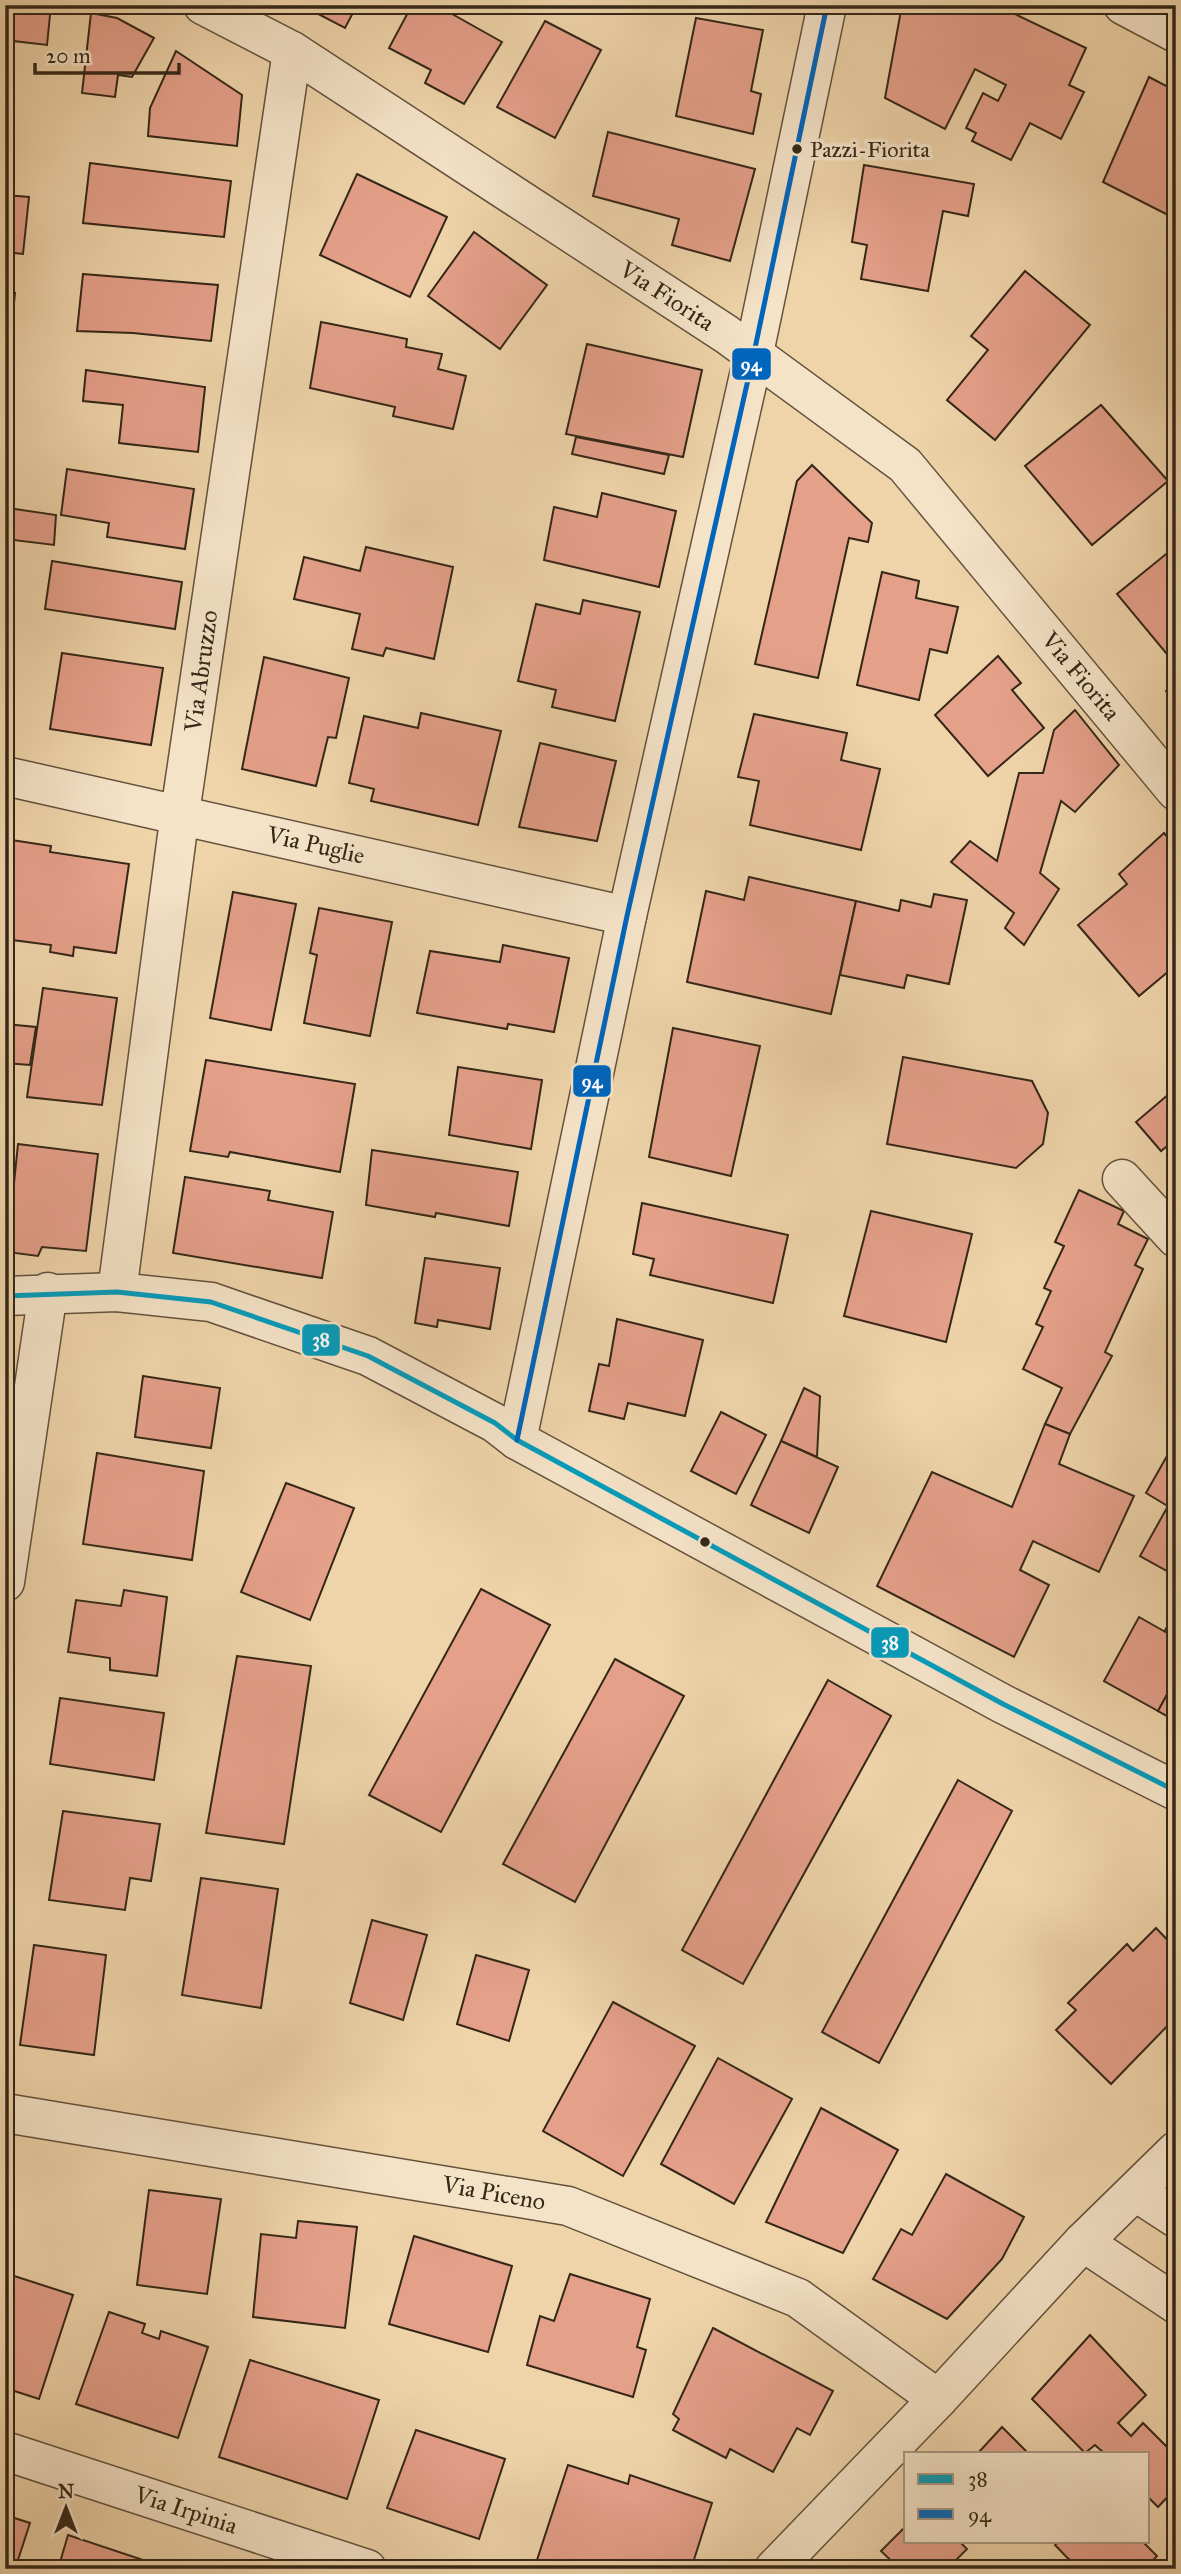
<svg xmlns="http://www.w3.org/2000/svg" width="1181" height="2574" font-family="'IM FELL Great Primer',serif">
<rect width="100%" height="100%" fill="#efd4aa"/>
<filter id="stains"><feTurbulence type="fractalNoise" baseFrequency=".00286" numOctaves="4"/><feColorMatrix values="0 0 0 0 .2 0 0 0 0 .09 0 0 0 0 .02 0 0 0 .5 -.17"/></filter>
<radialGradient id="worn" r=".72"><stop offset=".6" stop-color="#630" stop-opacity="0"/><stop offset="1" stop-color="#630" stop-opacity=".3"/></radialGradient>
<g fill="#e5a08a" stroke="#342717" stroke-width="2">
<path d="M5 5H51L47 45 5 40Z"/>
<path d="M301 5H357L345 28Z"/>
<path d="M412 5H436L502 42 464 104 425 83 431 70 389 48Z"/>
<path d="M902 5H996L1086 48 1069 85 1084 92 1061 139 1030 123 1011 160 972 141 976 133 966 128 983 93 998 101 1006 85 975 69 945 129 885 98Z"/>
<path d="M91 13 117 18 154 38 132 77 118 75 115 97 82 93Z"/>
<path d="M696 18 763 30 751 91 761 94 753 134 676 116Z"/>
<path d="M545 21 601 50 555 138 497 107Z"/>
<path d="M176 51 242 95 237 146 148 136 150 108Z"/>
<path d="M1149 77 1176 91V219L1103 182Z"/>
<path d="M608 132 755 169 730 261 672 245 679 219 593 196Z"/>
<path d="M90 163 231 181 224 237 83 223Z"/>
<path d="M864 165 974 184 968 216 943 211 928 291 861 279 867 245 852 242Z"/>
<path d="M357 174 447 217 410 297 320 255Z"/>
<path d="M5 195 29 197 23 254 5 252Z"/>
<path d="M474 232 547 285 500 349 428 296Z"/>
<path d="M1025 271 1090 325 995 440 947 400 988 350 971 336Z"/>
<path d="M83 274 218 285 211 341 133 333 77 331Z"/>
<path d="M5 292 15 293 12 323 5 322Z"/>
<path d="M321 322 407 339 406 347 442 354 438 369 466 376 453 429 393 416 395 407 310 388Z"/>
<path d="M587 344 702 370 683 457 566 434Z"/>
<path d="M86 370 205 387 198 452 119 443 123 405 83 401Z"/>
<path d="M1101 405 1168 481 1092 545 1025 466Z"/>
<path d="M576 437 669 455 664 474 572 454Z"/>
<path d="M812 465 872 523 868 542 849 538 818 678 755 664 797 481Z"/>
<path d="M67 469 194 489 185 549 107 537 109 523 61 515Z"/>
<path d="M602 493 676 511 659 587 544 560 554 507 597 517Z"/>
<path d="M8 508 56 515 54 545 5 539Z"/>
<path d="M1176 546V665L1117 594Z"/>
<path d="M366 547 453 567 434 659 386 648 383 656 352 649 360 614 294 599 304 557 360 571Z"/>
<path d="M52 561 182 582 175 629 45 609Z"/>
<path d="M882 572 919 581 916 598 958 607 947 653 930 649 919 700 857 685Z"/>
<path d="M583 600 640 612 615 721 552 707 556 690 518 681 536 604 580 614Z"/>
<path d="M62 653 163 668 151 745 50 729Z"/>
<path d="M998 656 1021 683 1012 690 1044 728 988 776 935 715Z"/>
<path d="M264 657 349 678 336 738 328 737 316 786 242 769Z"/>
<path d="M1176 682V703L1166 691Z"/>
<path d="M1075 710 1119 765 1075 812 1061 801 1040 873 1059 889 1024 945 1005 928 1014 913 951 862 970 841 997 861 1019 773H1043L1054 730Z"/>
<path d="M421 713 501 731 478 825 371 801 374 789 349 783 364 716 418 728Z"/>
<path d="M754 714 847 733 841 760 880 769 861 850 750 825 759 781 738 777Z"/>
<path d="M540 743 616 761 597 841 519 827Z"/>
<path d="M1164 833 1176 847V965L1139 996 1078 925 1127 884 1119 874Z"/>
<path d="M5 839 51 846 50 852 129 864 116 953 74 947 73 956 50 952 51 945 5 939Z"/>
<path d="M749 877 856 901 831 1014 687 982 706 891 744 900Z"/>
<path d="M233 892 296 904 271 1030 210 1018Z"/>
<path d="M934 894 967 900 949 984 907 975 904 988 840 975 856 901 899 911 901 900 931 907Z"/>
<path d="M319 908 392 922 370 1036 304 1023 317 955 310 953Z"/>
<path d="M503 945 569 958 554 1032 508 1024 507 1029 417 1013 430 951 500 962Z"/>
<path d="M43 988 117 998 102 1105 27 1097Z"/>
<path d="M5 1024 36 1027 30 1065 5 1063Z"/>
<path d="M673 1028 760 1046 731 1176 649 1157Z"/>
<path d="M903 1057 1032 1081 1048 1113 1043 1144 1016 1168 887 1144Z"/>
<path d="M206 1060 355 1084 340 1172 230 1152 228 1157 190 1151Z"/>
<path d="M458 1067 542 1080 531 1149 449 1135Z"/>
<path d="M1176 1088V1139L1161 1151 1136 1122Z"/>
<path d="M18 1144 98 1154 86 1251 42 1247 38 1256 7 1252Z"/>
<path d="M372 1150 518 1172 509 1226 436 1213 435 1217 366 1205Z"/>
<path d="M185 1177 270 1191 268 1200 333 1212 322 1278 173 1253Z"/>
<path d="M1079 1190 1124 1211 1118 1224 1148 1239 1135 1265 1143 1269 1105 1352 1112 1356 1070 1434 1045 1424 1062 1388 1023 1369 1043 1327 1036 1324 1051 1291 1044 1288 1064 1246 1055 1242Z"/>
<path d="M642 1203 788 1235 773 1303 650 1275 654 1259 633 1254Z"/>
<path d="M871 1211 972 1234 946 1342 844 1316Z"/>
<path d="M425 1258 500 1268 490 1329 438 1320 437 1327 415 1323Z"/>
<path d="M617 1319 703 1340 685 1416 628 1403 624 1419 589 1411 599 1364 609 1366Z"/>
<path d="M143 1376 220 1388 211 1448 135 1437Z"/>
<path d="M804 1388 820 1396 817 1457 781 1441Z"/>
<path d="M721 1412 766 1435 736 1494 691 1471Z"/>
<path d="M1045 1424 1070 1434 1059 1464 1134 1496 1099 1572 1033 1541 1020 1570 1049 1585 1014 1657 877 1586 932 1472 1012 1507Z"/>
<path d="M1176 1440V1511L1146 1493Z"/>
<path d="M781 1441 838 1467 809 1533 751 1505Z"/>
<path d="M97 1453 204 1471 192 1560 83 1544Z"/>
<path d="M286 1483 354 1508 310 1620 241 1592Z"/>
<path d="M1168 1506 1176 1511V1576L1140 1556Z"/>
<path d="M481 1589 550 1625 441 1832 369 1795Z"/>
<path d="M124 1590 167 1597 157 1676 110 1670V1658L68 1652 76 1600 121 1606Z"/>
<path d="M1176 1611V1638L1164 1632Z"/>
<path d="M1139 1617 1176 1638V1678L1158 1711 1104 1681Z"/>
<path d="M237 1656 311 1666 284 1844 206 1833Z"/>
<path d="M615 1659 684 1696 575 1902 503 1864Z"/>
<path d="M1176 1678V1721L1158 1711Z"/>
<path d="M828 1680 891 1716 743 1984 682 1950Z"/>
<path d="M60 1698 164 1713 154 1780 50 1764Z"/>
<path d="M958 1780 1012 1811 879 2063 822 2032Z"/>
<path d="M63 1811 160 1824 151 1881 130 1878 125 1910 49 1900Z"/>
<path d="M201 1878 278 1889 261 2008 182 1995Z"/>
<path d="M372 1920 427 1935 403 2020 350 2003Z"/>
<path d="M1156 1928 1176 1949V2017L1111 2084 1056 2030 1076 2010 1068 2003 1127 1944 1133 1951Z"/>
<path d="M34 1945 106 1955 94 2055 20 2045Z"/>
<path d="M476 1955 529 1970 509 2041 457 2024Z"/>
<path d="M613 2002 695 2046 623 2176 543 2131Z"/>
<path d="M718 2058 792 2099 734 2204 661 2164Z"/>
<path d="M821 2108 898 2150 843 2253 766 2222Z"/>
<path d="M946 2174 1024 2217 1002 2259 947 2319 873 2279 901 2229 912 2235Z"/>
<path d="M149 2190 221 2199 207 2294 137 2285Z"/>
<path d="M298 2221 357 2227 345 2328 253 2317 261 2234 296 2238Z"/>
<path d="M414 2236 512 2266 488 2352 389 2324Z"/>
<path d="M5 2273 73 2295 39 2399 5 2388Z"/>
<path d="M570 2274 650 2299 637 2347 646 2350 633 2397 527 2365 540 2316 554 2321Z"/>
<path d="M109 2312 145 2324 142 2333 159 2339 161 2331 208 2347 178 2438 76 2404Z"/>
<path d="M713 2328 833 2391 810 2435 797 2428 773 2472 730 2449 726 2458 673 2430 679 2419 673 2414Z"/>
<path d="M1090 2335 1146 2395 1118 2423 1131 2436 1143 2423 1176 2456V2488L1158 2507 1148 2497V2453H1104L1095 2445 1085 2453 1032 2399Z"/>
<path d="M250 2360 379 2400 347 2499 219 2457Z"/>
<path d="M1002 2427 1028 2453H978Z"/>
<path d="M416 2430 505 2459 479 2539 387 2508Z"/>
<path d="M568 2465 628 2484 630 2475 712 2503 691 2569H582L559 2561 556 2569 536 2563Z"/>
<path d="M5 2515 30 2523 15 2569H5Z"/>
<path d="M906 2526V2541H959L967 2549 955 2561 962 2569H900L881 2551Z"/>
<path d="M68 2535 170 2569H58Z"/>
<path d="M1059 2541H1142L1157 2556 1145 2569H1078L1055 2545Z"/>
<path d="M1069 2559 1078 2569H1060Z"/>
</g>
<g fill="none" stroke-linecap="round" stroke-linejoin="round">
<defs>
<g id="minor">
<path d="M203 5 292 51 726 334 905 465 1176 791"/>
<path d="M1123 5 1176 33"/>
<path d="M5 776 627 916"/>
<path d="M1122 1179 1176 1238"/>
<path d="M117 1292 180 813 292 51"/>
<path d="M5 1296 117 1292 211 1302 368 1356 495 1423 517 1440 1003 1704 1176 1791"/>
<path d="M517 1440 627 916 754 353 827 5"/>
<path d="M5 1582 48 1292"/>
<path d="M5 2113 568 2206 798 2298 938 2399"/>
<path d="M1136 2192 1176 2218"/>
<path d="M1083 2242 1176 2304"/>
<path d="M5 2451 367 2569"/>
</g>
<path id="tertiary" d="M774 2569 938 2399 1083 2242 1176 2151"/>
</defs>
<use href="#minor" stroke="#63523c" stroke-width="41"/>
<use href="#tertiary" stroke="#63523c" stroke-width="41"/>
<use href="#minor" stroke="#f5e3c8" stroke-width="38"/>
<use href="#tertiary" stroke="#f5e3c8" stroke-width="38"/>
<defs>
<path id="bus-1" d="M5 1296 117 1292 211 1302 368 1356 495 1423 517 1440 1003 1704 1176 1791"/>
<path id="bus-2" d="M517 1440 627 916 754 353 827 5"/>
</defs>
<use href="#bus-1" stroke="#f5e3c8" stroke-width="10"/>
<use href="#bus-2" stroke="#f5e3c8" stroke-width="10"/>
<use href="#bus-1" stroke="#059cbc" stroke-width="5"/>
<use href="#bus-2" stroke="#0065bd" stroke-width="5"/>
</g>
<g fill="#342717" stroke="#f5e3c8" stroke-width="2.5">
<circle cx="797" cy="149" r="6"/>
<circle cx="705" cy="1542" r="6"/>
</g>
<g text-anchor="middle" stroke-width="7" stroke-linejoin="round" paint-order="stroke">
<g font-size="22" fill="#342717" stroke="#f5e3c8" text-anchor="start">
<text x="810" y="157">Pazzi-Fiorita</text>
</g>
<g font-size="24" fill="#342717" stroke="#f5e3c8">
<text transform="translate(667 296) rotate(33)" y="8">Via Fiorita</text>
<text transform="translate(201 671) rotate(-82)" y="8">Via Abruzzo</text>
<text transform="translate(1081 676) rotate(50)" y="8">Via Fiorita</text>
<text transform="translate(316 845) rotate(13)" y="8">Via Puglie</text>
<text transform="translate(494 2193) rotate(10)" y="8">Via Piceno</text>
<text transform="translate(186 2510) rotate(18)" y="8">Via Irpinia</text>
</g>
</g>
<g stroke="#f5e3c8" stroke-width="2.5">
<rect x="731" y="347" width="41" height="34" rx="7" fill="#0065bd"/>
<rect x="572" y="1064" width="40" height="34" rx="7" fill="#0065bd"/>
<rect x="301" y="1323" width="40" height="34" rx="7" fill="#059cbc"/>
<rect x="870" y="1626" width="40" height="33" rx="7" fill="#059cbc"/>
</g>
<g font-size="19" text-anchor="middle" font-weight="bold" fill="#fff">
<text x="751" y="371">94</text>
<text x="592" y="1088">94</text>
<text x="321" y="1346">38</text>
<text x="890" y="1649">38</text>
</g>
<rect width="1181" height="2574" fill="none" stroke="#efd4aa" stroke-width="28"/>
<rect x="7" y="7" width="1167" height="2560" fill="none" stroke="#342717" stroke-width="3.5"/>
<rect x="14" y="14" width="1153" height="2546" fill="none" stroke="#342717" stroke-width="2"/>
<rect x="904" y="2452" width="245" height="91" fill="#f5e3c8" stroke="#a89881" stroke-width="2"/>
<rect x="918" y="2474" width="35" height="10" fill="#059cbc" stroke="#a89881" stroke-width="2"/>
<text x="968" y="2486" font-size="21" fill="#342717">38</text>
<rect x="918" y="2509" width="35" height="10" fill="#0065bd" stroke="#a89881" stroke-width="2"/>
<text x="968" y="2522" font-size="21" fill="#342717">94</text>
<g transform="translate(66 2508)" stroke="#f5e3c8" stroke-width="5" paint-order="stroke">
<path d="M0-5L12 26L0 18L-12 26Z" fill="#342717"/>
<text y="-10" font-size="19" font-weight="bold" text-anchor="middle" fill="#342717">N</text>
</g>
<path d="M35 63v10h144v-10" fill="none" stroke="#342717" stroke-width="3.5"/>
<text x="46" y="63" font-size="21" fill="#342717" stroke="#f5e3c8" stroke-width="5" paint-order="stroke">20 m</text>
<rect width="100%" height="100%" filter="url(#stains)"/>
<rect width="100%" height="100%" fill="url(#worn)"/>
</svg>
